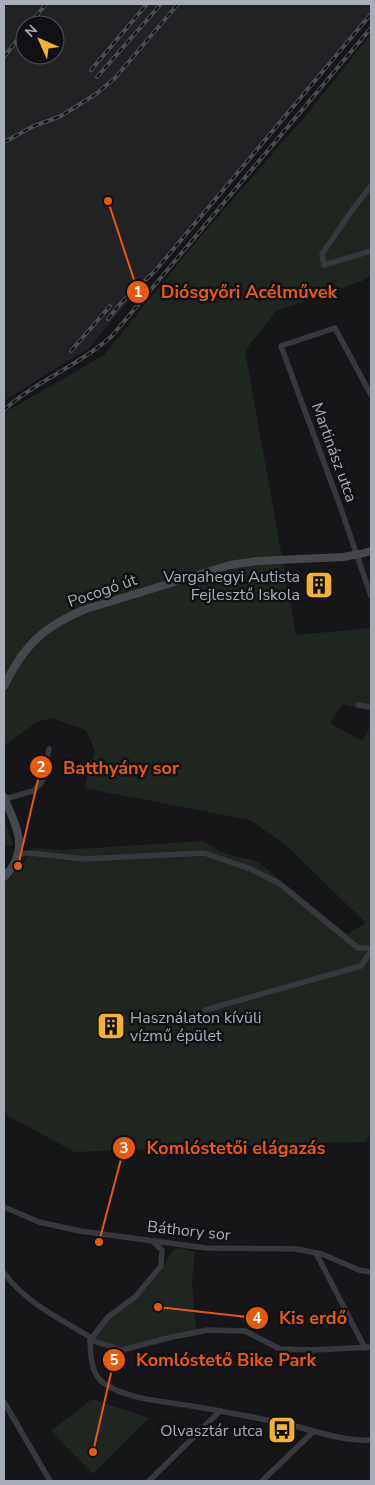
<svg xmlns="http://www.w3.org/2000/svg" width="375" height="1485" font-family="'Nunito Sans',sans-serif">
<rect width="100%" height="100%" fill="#161618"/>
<path fill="#222225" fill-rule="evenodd" d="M4 4H371V13L89 348 4 401ZM25 25H55V55H25Z"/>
<g fill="#1e261f">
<path d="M371 34V274L362 281 276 311 245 351 296 635 371 628V711L343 704 330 723 362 741 371 725V1131L366 1142 275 1144 75 1152 4 1114V882C17 872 25 862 33 848L62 850 203 841 221 852 258 862 347 934 366 923 287 846 250 820 84 788 95 751 86 730 52 718 37 722 4 746V413L104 355 195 243 308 113Z"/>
<path d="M4 816 13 845H4Z"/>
<path d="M180 1248 195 1252 192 1282 196 1333 122 1350 92 1338 108 1317 135 1297 163 1267 168 1258 175 1249Z"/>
<path d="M92 1399 149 1418 93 1474 51 1431Z"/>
</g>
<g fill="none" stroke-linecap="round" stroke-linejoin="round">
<g stroke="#37383d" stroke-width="5.5">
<path d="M371 186 353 209 322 254 324 265 371 251"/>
<path d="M371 395 335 328 281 346 340 506 371 596"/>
<path d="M358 705 371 707"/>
<path d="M5 799 33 791 42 782 49 749"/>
<path d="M19 854 31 853 83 859 204 853 251 869 280 884 358 948H371"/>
<path d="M205 1010 361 966 371 951"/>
<path d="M4 1207 39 1222 80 1231 206 1248 296 1249 322 1254 359 1270 371 1272"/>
<path d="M152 1241 162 1250 161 1266 135 1297 108 1317 90 1340C91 1355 90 1374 105 1384 126 1399 167 1402 192 1406 222 1411 252 1417 282 1423 310 1429 343 1442 371 1440"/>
<path d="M316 1253 365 1348"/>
<path d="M4 1273C25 1302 61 1320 92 1338"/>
<path d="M90 1340 122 1350 172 1337 208 1330 245 1331 280 1349 314 1350 371 1347"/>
<path d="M4 1402 50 1481"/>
<path d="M149 1481 220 1411"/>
<path d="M262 1481 314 1431"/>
</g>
<g stroke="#45474d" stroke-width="8">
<path d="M4 686C24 645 44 626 86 609L230 565 257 561 343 557 360 554 371 551"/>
<path d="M4 797C16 827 31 850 4 877"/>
</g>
<defs>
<g id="rail">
<path d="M29 25 46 4"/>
<path d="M4 57 25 30"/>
<path d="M91 70 147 4"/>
<path d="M97 77 161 4"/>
<path d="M4 142 34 126 61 116 96 94 115 78 178 4"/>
<path d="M108 319 121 303 155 271 371 14"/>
<path d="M71 351 110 306"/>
<path d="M4 410C36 381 78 366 111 337L371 28"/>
</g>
</defs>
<use href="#rail" stroke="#4a4c52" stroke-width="4"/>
<use href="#rail" stroke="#111113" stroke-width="2" stroke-dasharray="5.5" stroke-linecap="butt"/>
</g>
<defs>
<symbol id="building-square" viewBox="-11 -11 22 22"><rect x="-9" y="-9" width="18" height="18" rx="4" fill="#f2b134" stroke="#111113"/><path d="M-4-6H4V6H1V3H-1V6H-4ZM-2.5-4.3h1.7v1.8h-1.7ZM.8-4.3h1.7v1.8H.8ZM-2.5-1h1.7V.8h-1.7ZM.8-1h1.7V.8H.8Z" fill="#111"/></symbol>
<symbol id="bus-square" viewBox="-11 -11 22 22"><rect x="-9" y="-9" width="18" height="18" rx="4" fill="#f2b134" stroke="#111113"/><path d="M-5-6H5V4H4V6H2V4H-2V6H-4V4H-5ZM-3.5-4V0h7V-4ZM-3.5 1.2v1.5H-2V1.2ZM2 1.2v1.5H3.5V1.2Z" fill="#111"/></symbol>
</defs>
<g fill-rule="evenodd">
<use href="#building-square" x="303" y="569" width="32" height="32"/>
<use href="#building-square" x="95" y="1010" width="32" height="32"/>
<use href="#bus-square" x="266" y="1414" width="32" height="32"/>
</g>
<g text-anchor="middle" stroke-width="5" stroke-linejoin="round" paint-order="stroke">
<g font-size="16" fill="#a8adb8" stroke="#111113">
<text transform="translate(335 452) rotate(70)" y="6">Martinász utca</text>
<text transform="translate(102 590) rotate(-19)" y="6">Pocogó út</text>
<text transform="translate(189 1230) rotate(6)" y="6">Báthory sor</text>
</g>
<g font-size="16" fill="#a8adb8" stroke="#111113" text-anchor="end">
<text x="300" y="582">Vargahegyi Autista<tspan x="300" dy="18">Fejlesztő Iskola</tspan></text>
<text x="130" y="1023" text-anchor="start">Használaton kívüli<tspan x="130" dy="18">vízmű épület</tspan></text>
<text x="263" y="1436">Olvasztár utca</text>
</g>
</g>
<path fill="none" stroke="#e8590c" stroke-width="2" d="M108 201L138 292M18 866L41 767M99 1242L124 1148M158 1307L257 1318M93 1452L114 1360"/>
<g fill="#e8590c" stroke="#111113" stroke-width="2">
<circle cx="108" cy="201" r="5"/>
<circle cx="18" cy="866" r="5"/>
<circle cx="99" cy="1242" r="5"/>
<circle cx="158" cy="1307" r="5"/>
<circle cx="93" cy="1452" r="5"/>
<circle cx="138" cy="292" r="12"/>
<circle cx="41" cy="767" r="12"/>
<circle cx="124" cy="1148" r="12"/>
<circle cx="257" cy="1318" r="12"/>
<circle cx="114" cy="1360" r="12"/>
</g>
<g font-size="15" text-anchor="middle" font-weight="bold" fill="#fff">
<text x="138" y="297">1</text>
<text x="41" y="772">2</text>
<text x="124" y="1153">3</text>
<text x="257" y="1323">4</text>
<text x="114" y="1365">5</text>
</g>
<g font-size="18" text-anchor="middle" font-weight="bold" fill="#e8590c" stroke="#111113" stroke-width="5" stroke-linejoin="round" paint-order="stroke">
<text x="249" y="298">Diósgyőri Acélművek</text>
<text x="121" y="774">Batthyány sor</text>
<text x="236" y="1154">Komlóstetői elágazás</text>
<text x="313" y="1324">Kis erdő</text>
<text x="226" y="1366">Komlóstető Bike Park</text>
</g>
<rect width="375" height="1485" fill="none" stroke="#a8adb8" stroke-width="10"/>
<g transform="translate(40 40) rotate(315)"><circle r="24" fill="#111113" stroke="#4d4f55"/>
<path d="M0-4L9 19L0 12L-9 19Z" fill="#f2b134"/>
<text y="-8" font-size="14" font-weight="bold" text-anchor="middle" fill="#a8adb8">N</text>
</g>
</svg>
